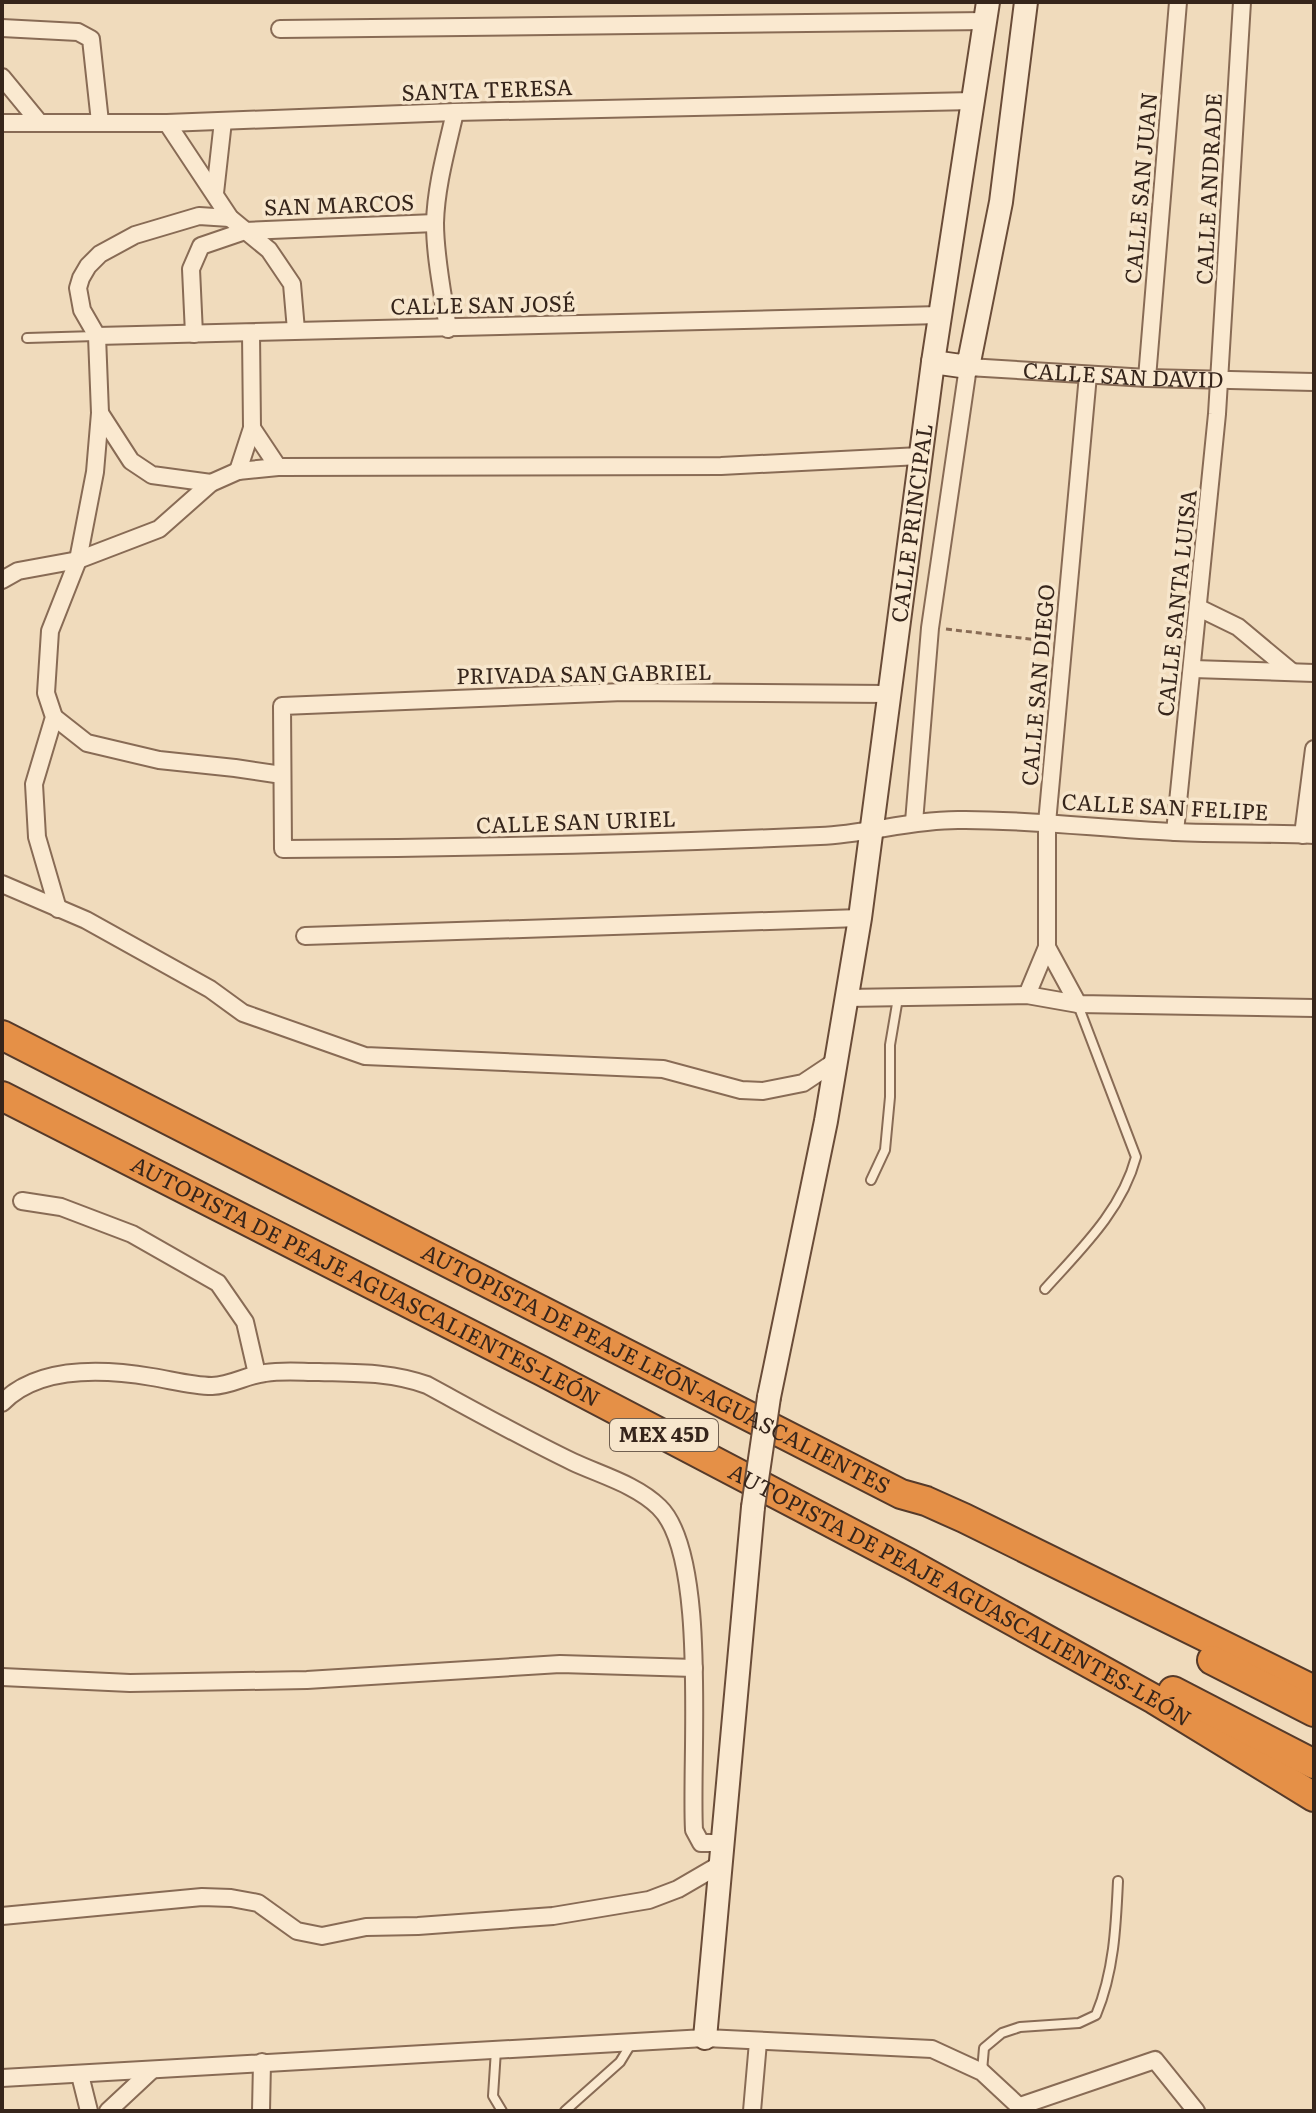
<svg xmlns="http://www.w3.org/2000/svg" width="1316" height="2113" font-family="Literata,serif">
<rect width="100%" height="100%" fill="#f0dbbc"/>
<g fill="none" stroke-linecap="round" stroke-linejoin="round">
<defs>
<g id="lane">
<path d="M27 338 96 336"/>
<path d="M871 1180 885 1150 890 1097V1045L898 998"/>
<path d="M1045 1289C1081 1249 1122 1210 1136 1157L1078 1005"/>
<path d="M496 2050 493 2096 502 2111"/>
<path d="M982 2071 984 2048 1002 2033 1020 2027 1079 2023 1096 2015C1114 1972 1116 1926 1118 1881"/>
<path d="M565 2111 620 2062 631 2044"/>
</g>
<g id="street">
<path d="M2 28 78 32 91 39 100 122"/>
<path d="M280 29 987 21"/>
<path d="M2 77 39 122"/>
<path d="M2 123H167L455 112 974 101"/>
<path d="M167 123 230 218 269 250 292 284 296 330"/>
<path d="M215 193 223 121"/>
<path d="M448 329C443 294 435 258 435 223 436 185 447 148 455 112"/>
<path d="M194 334 191 269 201 246 245 231 435 223"/>
<path d="M97 336 940 315"/>
<path d="M1147 378 1178 2"/>
<path d="M100 413 131 461 152 475 211 483"/>
<path d="M252 428 278 467"/>
<path d="M238 471 252 428 251 333"/>
<path d="M2 580 18 571 78 560 159 529 211 483 238 471 278 467 721 466 920 456"/>
<path d="M1199 608 1238 627 1292 672"/>
<path d="M1193 669 1314 673"/>
<path d="M888 694 623 692 282 706 283 849C462 848 641 844 820 836 867 834 911 820 958 820 1030 819 1103 829 1175 832 1221 834 1268 833 1314 835"/>
<path d="M54 717 87 743 159 760 235 768 282 775"/>
<path id="s1" d="M914 822 930 628 968 367 1147 378 1314 382"/>
<path d="M1175 832 1217 414 1242 2"/>
<path d="M1303 835 1314 749"/>
<path d="M2 884 86 920 210 989 243 1013 365 1056 663 1069 741 1090 763 1091 803 1083 836 1061"/>
<path d="M58 909 37 837 34 784 54 717 46 693 50 631 78 560 95 472 100 413 97 336 82 310 78 288 81 278 88 266 100 254 135 235 199 216 230 218"/>
<path d="M305 936 860 918"/>
<path d="M1047 947 1078 1004"/>
<path d="M1027 995 1047 947V823L1088 375"/>
<path d="M846 998 1027 995 1078 1004 1314 1008"/>
<path d="M22 1201 61 1207 132 1234 218 1283 245 1322 257 1374"/>
<path d="M2 1403C39 1365 104 1369 152 1377 171 1380 192 1386 212 1386 233 1385 246 1375 265 1373 283 1370 301 1372 319 1372 357 1373 391 1372 427 1385 475 1411 523 1438 573 1462 601 1475 637 1485 659 1507 709 1555 690 1759 694 1830L701 1843H722"/>
<path d="M2 1677 130 1683 307 1680 560 1664 694 1668"/>
<path d="M2 1916 202 1897 231 1898 258 1903 297 1931 322 1936 366 1927 418 1926 553 1916 649 1900 678 1889 721 1864"/>
<path d="M80 2075 89 2111"/>
<path d="M2 2078 705 2038 932 2049 982 2072 1024 2111"/>
<path d="M108 2111 152 2070"/>
<path d="M261 2111 262 2062"/>
<path d="M752 2111 758 2042"/>
<path d="M1019 2111 1020 2106 1155 2060 1196 2111"/>
</g>
<g id="secondary">
<path d="M933 362 968 367 1001 202 1026 2"/>
<path id="s2" d="M769 1397 826 1121 860 918 933 362 988 2"/>
<path d="M705 2038 753 1507"/>
</g>
<g id="highway">
<path id="s3" d="M2 1035 901 1494 926 1501 964 1518 1314 1690"/>
<path id="s4" d="M2 1096 542 1371 910 1564 1154 1699 1314 1797"/>
<path d="M1212 1660 1314 1712"/>
<path d="M1173 1691 1314 1764"/>
</g>
</defs>
<use href="#lane" stroke="#886b55" stroke-width="12"/>
<use href="#street" stroke="#886b55" stroke-width="20"/>
<use href="#secondary" stroke="#6a4c38" stroke-width="26"/>
<use href="#highway" stroke="#553a2a" stroke-width="32"/>
<path stroke="#886b55" stroke-width="3" stroke-dasharray="6 4" stroke-linecap="butt" d="M946 629 1046 641"/>
<use href="#lane" stroke="#fae9d0" stroke-width="8"/>
<use href="#street" stroke="#fae9d0" stroke-width="16"/>
<use href="#secondary" stroke="#fae9d0" stroke-width="22"/>
<use href="#highway" stroke="#e59047" stroke-width="28"/>
<defs>
<path id="secondary-bridge" d="M753 1507 769 1397"/>
</defs>
<use href="#secondary-bridge" stroke="#6a4c38" stroke-width="26" stroke-linecap="butt"/>
<use href="#secondary-bridge" stroke="#fae9d0" stroke-width="22"/>
</g>
<g text-anchor="middle" stroke-width="7" stroke-linejoin="round" paint-order="stroke">
<rect fill="#f7e6cc" stroke="#705f50" stroke-width="2" x="610" y="1419" width="108" height="32" rx="6"/>
<g font-size="20" font-weight="bold" fill="#36251b">
<text x="664" y="1442">MEX 45D</text>
</g>
<g font-size="22" fill="#36251b" stroke="#f7e6cc">
<text transform="translate(487 90) rotate(-2)" y="8">SANTA TERESA</text>
<text transform="translate(1141 188) rotate(-85)" y="8">CALLE SAN JUAN</text>
<text transform="translate(1209 189) rotate(-87)" y="8">CALLE ANDRADE</text>
<text transform="translate(339 205) rotate(-2)" y="8">SAN MARCOS</text>
<text transform="translate(483 305) rotate(-1)" y="8">CALLE SAN JOSÉ</text>
<text dy="8" stroke="none"><textPath href="#s1" startOffset="614">CALLE SAN DAVID</textPath></text>
<text dy="8" stroke="none"><textPath href="#s2" startOffset="886">CALLE PRINCIPAL</textPath></text>
<text transform="translate(1177 603) rotate(-84)" y="8">CALLE SANTA LUISA</text>
<text transform="translate(584 674) rotate(-1)" y="8">PRIVADA SAN GABRIEL</text>
<text transform="translate(1038 685) rotate(-85)" y="8">CALLE SAN DIEGO</text>
<text transform="translate(1165 807) rotate(3)" y="8">CALLE SAN FELIPE</text>
<text transform="translate(576 822) rotate(-2)" y="8">CALLE SAN URIEL</text>
<text dy="8" stroke="none"><textPath href="#s4" startOffset="408">AUTOPISTA DE PEAJE AGUASCALIENTES-LEÓN</textPath></text>
<text dy="8" stroke="none"><textPath href="#s3" startOffset="734">AUTOPISTA DE PEAJE LEÓN-AGUASCALIENTES</textPath></text>
<text dy="8" stroke="none"><textPath href="#s4" startOffset="1080">AUTOPISTA DE PEAJE AGUASCALIENTES-LEÓN</textPath></text>
</g>
</g>
<rect width="1316" height="2113" fill="none" stroke="#36251b" stroke-width="8"/>
</svg>
